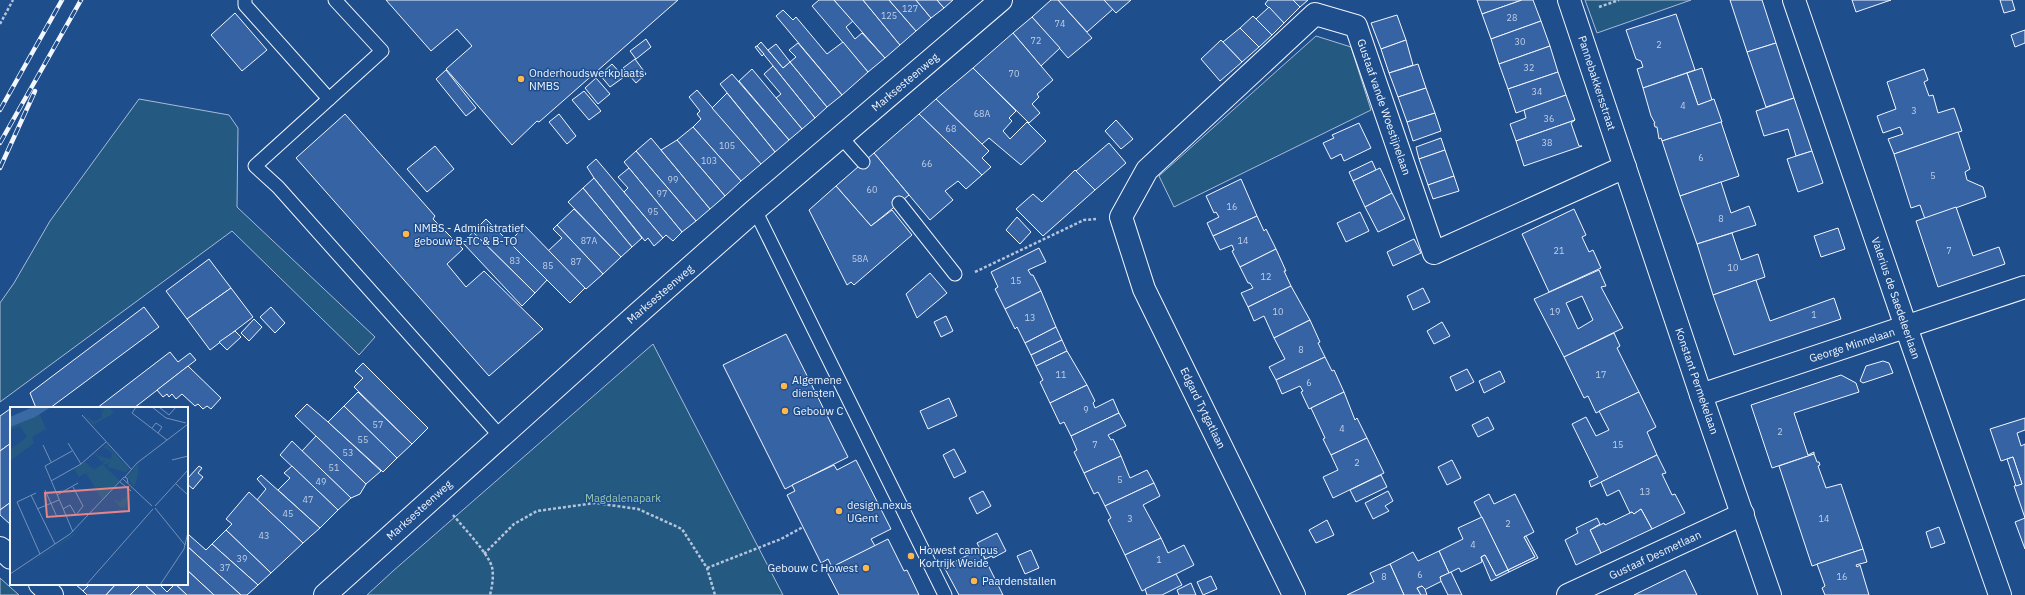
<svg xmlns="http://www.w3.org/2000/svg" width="2025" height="595" font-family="'IBM Plex Sans',sans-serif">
<rect width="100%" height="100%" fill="#1f4e8c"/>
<g fill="#245a82" stroke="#a8bbd7">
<path d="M1585 0H1691L1597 33Z"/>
<path d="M1316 36 1351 47 1371 110 1174 207 1159 176Z"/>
<path d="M139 99 229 115 238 128 237 207 375 337 359 355 232 231 0 402V303L14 283 50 221Z"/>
<path d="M653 344 783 595H367L393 571Z"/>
<path d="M0 578 19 595H0Z"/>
</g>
<g fill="#3563a3" stroke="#f2f6ff" fill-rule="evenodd">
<path d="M386 0H678L539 122 537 121 512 145 446 69 472 46 457 29 431 51Z"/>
<path d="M819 0H834L853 21 846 27 855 39 862 33 885 58 868 72 812 6Z"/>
<path d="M834 0H863L900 45 885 58Z"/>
<path d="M863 0H889L916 31 900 45Z"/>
<path d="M889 0H916L931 18 916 31Z"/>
<path d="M916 0H937L944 8 931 18Z"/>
<path d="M937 0H953L944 8Z"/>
<path d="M1051 0H1058L1092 38 1068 58 1032 17Z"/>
<path d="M1058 0H1104L1113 9 1087 32Z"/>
<path d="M1104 0H1131L1116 13Z"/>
<path d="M1268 0H1293L1300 7 1284 23 1265 4Z"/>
<path d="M1293 0H1308L1300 7Z"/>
<path d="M1477 0H1522L1482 14Z"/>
<path d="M1522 0H1533L1541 21 1491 39 1482 14Z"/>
<path d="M1730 0H1762L1776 43 1747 52Z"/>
<path d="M1852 0H1891L1856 12Z"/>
<path d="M2000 0H2012L2015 10 2004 13Z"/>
<path d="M1269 7 1284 23 1272 35 1256 19Z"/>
<path d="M783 10 793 20 796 17 827 54 843 42 868 72 842 95 776 16Z"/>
<path d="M235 13 267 50 242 71 211 35Z"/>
<path d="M1676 14 1695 70 1643 88 1637 69 1643 67 1641 61 1636 59 1626 30Z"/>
<path d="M1397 15 1406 40 1381 49 1371 23Z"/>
<path d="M1253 16 1272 35 1259 47 1240 28Z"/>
<path d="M1032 17 1060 48 1041 66 1013 33Z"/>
<path d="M1541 21 1550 46 1499 64 1491 39Z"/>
<path d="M1240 28 1259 47 1242 62 1223 42Z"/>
<path d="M2025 30V43L2015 47 2011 35Z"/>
<path d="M1013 33 1053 80 1037 94 1039 97 1032 104 1040 113 1029 123 973 68Z"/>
<path d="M646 39 651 47 636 59 630 51Z"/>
<path d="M1221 40 1242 62 1220 81 1201 59Z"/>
<path d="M1406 40 1413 65 1389 73 1381 49Z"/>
<path d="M761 42 783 68 790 62 827 107 815 118 757 46Z"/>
<path d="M798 43 842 95 827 107 790 62 796 57 789 50Z"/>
<path d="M1776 43 1794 98 1766 107 1747 52Z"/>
<path d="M776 44 790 62 783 68 768 50Z"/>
<path d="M757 46 764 54 762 56 755 47Z"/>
<path d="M1550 46 1558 72 1508 89 1499 64Z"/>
<path d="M635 59 646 74 636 83 623 68Z"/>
<path d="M612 64 624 77 610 87 600 75Z"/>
<path d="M1418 64 1426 88 1398 97 1389 73Z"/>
<path d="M773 66 815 118 802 129 776 98 781 94 764 74Z"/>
<path d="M973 68 1016 111 1009 118 1012 121 1003 131 1010 139 1027 122 1046 141 1021 165 989 138 982 144 936 99Z"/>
<path d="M1702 68 1712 100 1698 105 1687 73Z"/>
<path d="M752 69 802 129 789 140 739 81Z"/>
<path d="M1924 69 1928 80 1924 82 1929 96 1933 95 1938 113 1954 108 1962 131 1894 154 1888 139 1903 134 1900 127 1883 133 1877 116 1896 109 1887 82Z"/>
<path d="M446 70 476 108 466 116 436 79Z"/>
<path d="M1558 72 1566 95 1516 113 1508 89Z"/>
<path d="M1687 73 1698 105 1714 99 1722 122 1662 141 1661 138 1659 139 1657 127H1655L1654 123H1655L1651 116 1643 88Z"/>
<path d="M732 74 789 140 775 152 720 84Z"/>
<path d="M596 78 610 94 598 104 585 88Z"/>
<path d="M1426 88 1435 113 1407 122 1398 97Z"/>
<path d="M697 90 761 164 741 181 693 127 701 119 697 114 700 111 689 97Z"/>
<path d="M584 91 601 111 589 120 572 100Z"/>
<path d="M727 93 775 152 761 164 712 108Z"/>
<path d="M1566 95 1575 120 1516 141 1510 124 1526 118 1524 110Z"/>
<path d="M1794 98 1812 151 1796 156 1788 129 1764 136 1756 111Z"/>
<path d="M936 99 989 151 982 158 991 167 982 175 919 114Z"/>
<path d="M1435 113 1441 131 1413 141 1407 122Z"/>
<path d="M345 114 435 216 433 219 463 249 447 264 466 287 484 271 543 329 489 376 296 158Z"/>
<path d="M559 114 576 136 567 144 549 122Z"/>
<path d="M919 114 982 175 966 189 958 181 945 191 953 200 930 220 874 153Z"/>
<path d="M1116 120 1133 139 1121 149 1105 131Z"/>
<path d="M1575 120 1571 123 1579 146H1582L1524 166 1516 141Z"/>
<path d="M1721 122 1739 176 1680 196 1662 141Z"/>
<path d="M1359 123 1371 148 1344 161 1341 154 1331 159 1323 143 1334 138 1332 135Z"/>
<path d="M693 127 741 181 725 196 677 140Z"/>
<path d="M1958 132 1970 169 1965 172 1967 180 1983 187 1986 197 1925 219 1920 205 1911 208 1894 154Z"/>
<path d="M651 138 710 209 696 221 636 151Z"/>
<path d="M1441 138 1445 150 1419 159 1416 147Z"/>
<path d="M677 140 725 196 710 209 661 150Z"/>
<path d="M1109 143 1126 163 1095 190 1076 171Z"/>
<path d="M435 146 454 169 427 192 407 169Z"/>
<path d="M1445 150 1454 176 1428 185 1419 159Z"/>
<path d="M636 151 696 221 682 232 624 162Z"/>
<path d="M1812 151 1823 183 1798 192 1787 159Z"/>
<path d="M874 153 909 195 871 226 836 186Z"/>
<path d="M596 159 663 238 654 246 648 238 645 241 594 178 587 167Z"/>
<path d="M1372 161 1376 170 1353 181 1349 172Z"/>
<path d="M629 168 682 232 673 241 666 235 663 238 624 192 628 188 618 177Z"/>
<path d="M1380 168 1392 193 1365 207 1353 181Z"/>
<path d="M1075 170 1095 190 1043 236 1016 209 1033 194 1042 202Z"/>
<path d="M1454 176 1459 191 1433 199 1428 185Z"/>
<path d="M594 178 642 238 632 247 583 188Z"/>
<path d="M1241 179 1257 216 1213 236 1207 223 1219 217 1216 212 1214 213 1206 196Z"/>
<path d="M1721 182 1731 213 1749 206 1756 225 1697 244 1680 196Z"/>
<path d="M836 186 871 226 892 210 912 235 854 285 851 282 847 285 809 210Z"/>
<path d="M583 188 632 247 621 257 568 202Z"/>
<path d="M1392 193 1405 219 1378 232 1365 207Z"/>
<path d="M1956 207 1973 256 1999 247 2005 264 1938 287 1916 221Z"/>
<path d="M574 209 621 257 603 274 557 225Z"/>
<path d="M1574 209 1586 235 1582 237 1589 252 1593 250 1601 268 1549 292 1522 234Z"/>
<path d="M1360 212 1369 231 1346 242 1337 223Z"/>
<path d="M1257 216 1264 231 1266 229 1276 249 1240 267 1232 251 1234 250 1232 245 1220 250 1213 236Z"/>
<path d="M1017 217 1031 232 1020 244 1006 230Z"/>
<path d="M486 219 547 280 535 293 473 232Z"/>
<path d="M557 225 603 274 586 289 548 251 562 238 553 229Z"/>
<path d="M525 226 585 288 570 303 509 242Z"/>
<path d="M1838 228 1845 249 1821 257 1814 236Z"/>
<path d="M473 232 535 293 522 306 463 243Z"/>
<path d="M1732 233 1741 260 1758 254 1765 277 1713 295 1697 244Z"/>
<path d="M1414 239 1421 253 1393 266 1387 252Z"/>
<path d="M1039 248 1046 262 1028 270 1031 275H1033L1041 291 1005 309 995 289 998 287 991 272Z"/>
<path d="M1276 249 1286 271H1284L1291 286 1248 307 1241 293 1253 288 1250 283H1248L1240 267Z"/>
<path d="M209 259 231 288 187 319 166 291Z"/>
<path d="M1599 270 1606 286 1601 287 1623 328 1564 357 1534 299ZM1582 296 1593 320 1578 329 1566 303Z"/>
<path d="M930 273 947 293 917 318 906 294Z"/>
<path d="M1756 280 1770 321 1834 298 1841 319 1734 355 1713 295Z"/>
<path d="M1291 286 1310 320 1274 338 1264 316 1254 321 1248 307Z"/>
<path d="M231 288 253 317 210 350 187 319Z"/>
<path d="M1423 288 1430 302 1413 310 1407 296Z"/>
<path d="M1041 291 1056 327 1025 343 1017 327 1015 329 1005 309Z"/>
<path d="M144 307 159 327 50 408H36L30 393Z"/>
<path d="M271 307 285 323 275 333 260 317Z"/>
<path d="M946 316 953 331 941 337 934 322Z"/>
<path d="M254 319 262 327 249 341 241 333Z"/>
<path d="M1310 320 1320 342 1318 343 1325 357 1276 380 1269 367 1285 359 1274 338Z"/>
<path d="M1442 322 1450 336 1434 344 1427 331Z"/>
<path d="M1056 327 1062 340 1031 355 1025 343Z"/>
<path d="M235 331 241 337 227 350 219 342Z"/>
<path d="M1614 333 1620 346 1617 348 1639 392 1596 413 1588 396 1584 398 1564 357Z"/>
<path d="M786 334 848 457 785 489 723 365Z"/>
<path d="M1062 340 1067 351 1036 366 1031 355Z"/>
<path d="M1067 351 1087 385 1050 403 1040 382 1043 380 1036 366Z"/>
<path d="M170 352 178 362 190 353 196 360 134 408H97Z"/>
<path d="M1325 357 1332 371 1334 370 1344 392 1309 409 1301 392 1303 391 1300 386 1282 394 1276 380Z"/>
<path d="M1883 361 1889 363 1893 373 1863 383 1860 381 1866 366Z"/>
<path d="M363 363 428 428 412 444 354 387 363 378 355 371Z"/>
<path d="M188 366 221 398 211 409 207 406 203 409 198 404 195 406 182 394 176 399 172 394 169 397 167 394 163 397 157 390Z"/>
<path d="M1467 369 1474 382 1456 391 1450 377Z"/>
<path d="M1500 371 1505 382 1484 393 1479 381Z"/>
<path d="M1841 375 1856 383 1859 392 1794 413 1808 455 1814 452V454L1772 468 1751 405Z"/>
<path d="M1087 385 1095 401 1093 403 1095 408 1113 399 1119 413 1071 436 1064 422 1060 424 1050 403Z"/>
<path d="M358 392 412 444 397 458 344 406Z"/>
<path d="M1344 392 1355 420 1357 418 1367 438 1331 455 1323 439 1325 438 1311 408Z"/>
<path d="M1639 392 1656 427 1647 432 1657 455 1591 487 1589 481 1598 477 1572 424 1586 417 1596 436 1609 430 1599 411Z"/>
<path d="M949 398 957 416 928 429 920 411Z"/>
<path d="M307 404 328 422 381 471 366 484 295 416Z"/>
<path d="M344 406 397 458 383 472 328 422Z"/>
<path d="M10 409 11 443 0 451V416Z"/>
<path d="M1119 413 1126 426 1108 435 1111 440 1113 439 1121 456 1084 473 1074 452 1077 450 1071 436Z"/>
<path d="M1488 417 1494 429 1478 437 1472 425Z"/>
<path d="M2025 418V430L2017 433 2021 446 2025 444V518L2014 486 2022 484 2013 457 2001 461 1990 429Z"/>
<path d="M316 436 366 484 360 494 351 498 302 451Z"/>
<path d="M1367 438 1384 473 1333 498 1323 477 1338 470 1331 455Z"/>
<path d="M292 441 351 498 338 510 280 455Z"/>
<path d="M11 443V502L0 510V451Z"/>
<path d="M954 449 966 472 954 478 943 455Z"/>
<path d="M1814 454 1817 462H1819L1820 465 1818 466 1826 488 1841 484 1863 549 1812 566 1779 466Z"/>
<path d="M1657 455 1666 473 1662 474 1672 495 1675 494 1685 513 1652 529 1641 509 1634 514 1632 512 1630 513 1619 490 1607 496 1601 482Z"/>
<path d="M1121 456 1130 478 1147 470 1154 483 1105 506 1098 492 1094 494 1084 473Z"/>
<path d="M2013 457 2022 484 2016 486 2007 459Z"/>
<path d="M856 460 891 529 871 539 875 546 832 567 828 559 821 563 787 495 795 491 792 485 834 465 837 470Z"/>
<path d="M1452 460 1461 478 1447 485 1438 467Z"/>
<path d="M199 466 202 468 198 473 203 477 193 489 187 484V479Z"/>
<path d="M292 466 338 510 320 528 278 490 290 478 284 473Z"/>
<path d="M261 475 320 528 303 543 257 500 266 489 257 479Z"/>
<path d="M1381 475 1387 487 1356 502 1350 490Z"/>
<path d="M1154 483 1160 496 1143 505 1161 538 1125 555 1108 520 1111 518 1105 506Z"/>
<path d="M983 491 991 506 977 514 969 498Z"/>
<path d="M1388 491 1393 501 1385 506 1389 511 1373 519 1365 503Z"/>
<path d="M249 492 303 543 271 573 226 530 232 524 226 519Z"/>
<path d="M1489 494 1494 504 1515 494 1534 532 1524 537 1535 557 1508 570 1474 502Z"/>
<path d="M11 502V525L0 515V510Z"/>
<path d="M1641 509 1652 529 1601 553 1590 530 1604 523 1605 525 1632 512 1634 514Z"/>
<path d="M1482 517 1508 570 1496 576 1485 555 1481 557 1482 562 1461 572 1459 568 1449 573 1439 551 1463 539 1458 528Z"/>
<path d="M1597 518 1600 524 1590 530 1601 553 1576 565 1565 540 1578 533 1576 528Z"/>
<path d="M2025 518V549L2015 522Z"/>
<path d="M1327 520 1334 535 1316 543 1309 530Z"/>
<path d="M1939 527 1945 543 1931 548 1926 532Z"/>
<path d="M226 530 271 573 258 585 212 544Z"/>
<path d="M997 533 1006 551 993 558 992 556 985 559 977 543Z"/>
<path d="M189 535 206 550 212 544 258 585 247 595H241L187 546V537Z"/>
<path d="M1526 536 1538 558 1509 572 1508 570 1535 557 1524 537Z"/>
<path d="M1161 538 1168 553 1184 545 1194 565 1142 591 1125 555Z"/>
<path d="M888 539 904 571 907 570 919 595H839L826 570Z"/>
<path d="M187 546 241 595H214L187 570Z"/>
<path d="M980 549 1003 595H959L944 567Z"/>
<path d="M1863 549 1867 562 1856 565 1857 567 1860 565 1869 595H1825L1822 588 1825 586 1817 564Z"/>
<path d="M1031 550 1039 568 1025 574 1017 556Z"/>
<path d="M1439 551 1449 573 1440 577 1442 581 1424 590 1422 586 1417 588 1421 595H1404L1390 564 1413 552 1418 561Z"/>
<path d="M1485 555 1496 576 1508 570 1509 572 1491 581 1481 557Z"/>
<path d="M1390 564 1404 595H1347L1374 582 1370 573Z"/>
<path d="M187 570 214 595H187L175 584H187Z"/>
<path d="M1685 570 1697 595H1634Z"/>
<path d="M1451 572 1462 595H1448L1441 581 1440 577Z"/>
<path d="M1176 574 1182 585 1162 595H1147L1145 589Z"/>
<path d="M1211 576 1217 589 1203 595 1197 582Z"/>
<path d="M1191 583 1196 595H1179L1177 590Z"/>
<path d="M75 584H90L83 591Z"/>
<path d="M90 584H116L106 595H87L83 591Z"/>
<path d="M116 584H141L130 595H106Z"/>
<path d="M141 584H144L156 595H130Z"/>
<path d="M144 584H159L167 592 175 584 187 595H156Z"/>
<path d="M1422 586 1425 589 1427 595H1421L1417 588Z"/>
</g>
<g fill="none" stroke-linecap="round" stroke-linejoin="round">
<defs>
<g id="lane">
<path d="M245 0V5L329 99"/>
<path d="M335 0 382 51 255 166 278 187 500 436"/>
<path d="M841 137 863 162"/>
<path d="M899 203 955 274"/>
<path d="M755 210 945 595"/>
</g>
<g id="street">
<path d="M1569 0 1701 395 1770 595"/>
<path d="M1794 0 1906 327 2000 595"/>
<path d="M1701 395 2025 287"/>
<path d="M0 548 11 558"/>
<path d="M40 584 52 595"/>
<path d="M1294 595 1144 289 1121 217 1147 170 1315 14 1356 26 1434 253 1625 167"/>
<path d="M1568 595 1743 514"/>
</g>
<path id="secondary" d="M325 595 634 317 755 210 1001 0"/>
</defs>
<use href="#lane" stroke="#f2f6ff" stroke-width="15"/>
<use href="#street" stroke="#f2f6ff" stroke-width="24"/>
<use href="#secondary" stroke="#f2f6ff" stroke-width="24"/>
<g stroke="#b3c4dc" stroke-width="2.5" stroke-dasharray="3 2" stroke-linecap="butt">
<path d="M1599 7 1619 0"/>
<path d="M0 24 13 0"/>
<path d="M975 272 1084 220 1096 219"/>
<path d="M453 515C463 527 488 553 492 567 494 576 492 587 490 595"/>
<path d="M484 554 514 524 537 511 595 503 638 509 682 529 707 568 715 595"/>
<path d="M707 568 781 539 803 527"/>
</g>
<use href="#lane" stroke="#1f4e8c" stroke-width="13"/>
<use href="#street" stroke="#1f4e8c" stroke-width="22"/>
<use href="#secondary" stroke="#1f4e8c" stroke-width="22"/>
<defs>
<g id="rail">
<path d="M0 110 62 0"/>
<path d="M0 143 81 0"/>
<path d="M0 168 35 91"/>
</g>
</defs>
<use href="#rail" stroke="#f2f6ff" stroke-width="4.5"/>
<use href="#rail" stroke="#1f4e8c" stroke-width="3" stroke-dasharray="9" stroke-linecap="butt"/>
</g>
<g fill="#ffb74d" stroke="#1f4e8c" stroke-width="1.5">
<circle cx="521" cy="79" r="4"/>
<circle cx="406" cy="234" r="4"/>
<circle cx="784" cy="386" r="4"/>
<circle cx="785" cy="411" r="4"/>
<circle cx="839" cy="511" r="4"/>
<circle cx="911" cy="556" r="4"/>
<circle cx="866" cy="568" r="4"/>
<circle cx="974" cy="581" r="4"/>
</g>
<g text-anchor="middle" stroke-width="3" stroke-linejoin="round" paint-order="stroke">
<g font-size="9" fill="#c3d1e8">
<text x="910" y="12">127</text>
<text x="889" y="19">125</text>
<text x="1512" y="21">28</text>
<text x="1060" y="27">74</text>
<text x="1036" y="44">72</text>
<text x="1520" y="45">30</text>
<text x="1659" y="48">2</text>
<text x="1529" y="71">32</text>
<text x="1014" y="77">70</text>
<text x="1537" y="95">34</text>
<text x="1683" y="109">4</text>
<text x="1914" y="114">3</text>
<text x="982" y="117">68A</text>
<text x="1549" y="122">36</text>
<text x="951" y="132">68</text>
<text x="1547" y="146">38</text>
<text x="727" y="149">105</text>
<text x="1701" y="161">6</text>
<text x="709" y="164">103</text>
<text x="927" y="167">66</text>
<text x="1933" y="179">5</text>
<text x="673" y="183">99</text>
<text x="872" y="193">60</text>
<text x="662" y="197">97</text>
<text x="1232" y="210">16</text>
<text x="653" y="215">95</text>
<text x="1721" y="222">8</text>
<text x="589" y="244">87A</text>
<text x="1243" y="244">14</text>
<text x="1559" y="254">21</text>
<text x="1949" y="254">7</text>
<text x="860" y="262">58A</text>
<text x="515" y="264">83</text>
<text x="576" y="265">87</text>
<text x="548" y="269">85</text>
<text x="1733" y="271">10</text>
<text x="1266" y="280">12</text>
<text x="1016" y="284">15</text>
<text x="1278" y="315">10</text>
<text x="1555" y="315">19</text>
<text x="1814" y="318">1</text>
<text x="1030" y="321">13</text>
<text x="1301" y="353">8</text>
<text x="1061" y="378">11</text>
<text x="1601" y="378">17</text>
<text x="1309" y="386">6</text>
<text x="1086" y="413">9</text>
<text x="378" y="428">57</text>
<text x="1342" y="432">4</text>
<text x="1780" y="435">2</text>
<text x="363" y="443">55</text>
<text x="1095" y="448">7</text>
<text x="1618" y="448">15</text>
<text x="348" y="456">53</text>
<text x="1357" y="466">2</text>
<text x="334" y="471">51</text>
<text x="1120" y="483">5</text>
<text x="321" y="485">49</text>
<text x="1645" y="495">13</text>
<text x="308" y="503">47</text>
<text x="288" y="517">45</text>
<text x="1130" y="522">3</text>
<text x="1824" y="522">14</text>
<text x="1508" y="527">2</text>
<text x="264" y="539">43</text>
<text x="1473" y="548">4</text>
<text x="242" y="562">39</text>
<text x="1159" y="563">1</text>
<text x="225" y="571">37</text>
<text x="1420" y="578">6</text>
<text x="1384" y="580">8</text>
<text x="1842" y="580">16</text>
</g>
<g font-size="11" fill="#f2f6ff" stroke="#1f4e8c" text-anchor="start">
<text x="529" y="77">Onderhoudswerkplaats<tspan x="529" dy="13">NMBS</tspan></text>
<text x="414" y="232">NMBS - Administratief<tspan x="414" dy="13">gebouw B-TC &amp; B-TO</tspan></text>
<text x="792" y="384">Algemene<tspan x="792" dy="13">diensten</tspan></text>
<text x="793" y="415">Gebouw C</text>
<text x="847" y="509">design.nexus<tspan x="847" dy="13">UGent</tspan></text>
<text x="919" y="554">Howest campus<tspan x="919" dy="13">Kortrijk Weide</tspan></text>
<text x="858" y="572" text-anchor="end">Gebouw C Howest</text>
<text x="982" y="585">Paardenstallen</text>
</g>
<g font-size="11" fill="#f2f6ff" stroke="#1f4e8c">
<text transform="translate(905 82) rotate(-40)" y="4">Marksesteenweg</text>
<text transform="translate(1597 83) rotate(72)" y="4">Pannebakkersstraat</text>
<text transform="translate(1384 107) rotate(71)" y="4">Gustaaf vande Woestijnelaan</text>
<text transform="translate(660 294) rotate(-41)" y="4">Marksesteenweg</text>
<text transform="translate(1896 298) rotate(71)" y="4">Valerius de Saedeleerlaan</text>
<text transform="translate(1852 345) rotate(-18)" y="4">George Minnelaan</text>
<text transform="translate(1697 381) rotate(71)" y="4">Konstant Permekelaan</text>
<text transform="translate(1203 408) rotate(64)" y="4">Edgard Tytgatlaan</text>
<text transform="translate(419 510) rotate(-42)" y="4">Marksesteenweg</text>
<text transform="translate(1655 555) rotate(-25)" y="4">Gustaaf Desmetlaan</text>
</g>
<g font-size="11" fill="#97c8a6" stroke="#1f4e8c">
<text x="623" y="502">Magdalenapark</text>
</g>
</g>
<g transform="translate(10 407)">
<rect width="178" height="178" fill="#1f4e8c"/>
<path d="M91 0 94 6 93 0H99L104 6 83 18 75 8 84 15 92 10ZM29 6 36 22 22 30 24 36 0 54V43L17 30 10 19 0 23V20ZM96 37 119 62 116 65 97 60 100 55 95 58 93 56 96 53 92 55 85 47 91 41 86 46 88 49 101 52 102 46 96 41 93 42ZM75 55 84 63 92 57 110 74 92 92 76 66 69 70 64 62ZM129 56 127 72 124 80 117 70ZM113 75 122 82 120 89 114 101 110 100 103 92 109 95 121 86ZM69 121 63 129 0 170 62 128Z" fill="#245a82"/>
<path d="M23 0H41L25 10 0 20V10Z" fill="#3b69a3"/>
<path fill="none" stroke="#7391ba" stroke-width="1" d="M126 0 122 6 157 33M142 0 156 11 176 16M149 0 159 8 166 0M72 8 121 62M142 21 146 16 152 20 148 26M58 36 71 57M33 38 41 55M62 44 35 59 63 125M162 53 178 49M115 70 127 56 178 17M113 72 142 99M41 74 71 57 96 35M110 75 121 84M166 77 178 88M35 83 47 110M26 86 7 95 30 147M21 88 45 137M47 88 68 76M145 99 178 63M145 101 175 138M27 102 49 93M53 102 60 98 66 108 73 99 63 80M0 167 60 127 114 70 117 71 118 76M76 178 143 102M150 178 174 142 178 125"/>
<path fill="#e38589" fill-opacity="0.15" stroke="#e38589" stroke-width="2" d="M118 80 119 104 37 110 35 86Z"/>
<rect width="178" height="178" fill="none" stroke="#f2f6ff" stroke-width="2"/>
</g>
</svg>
